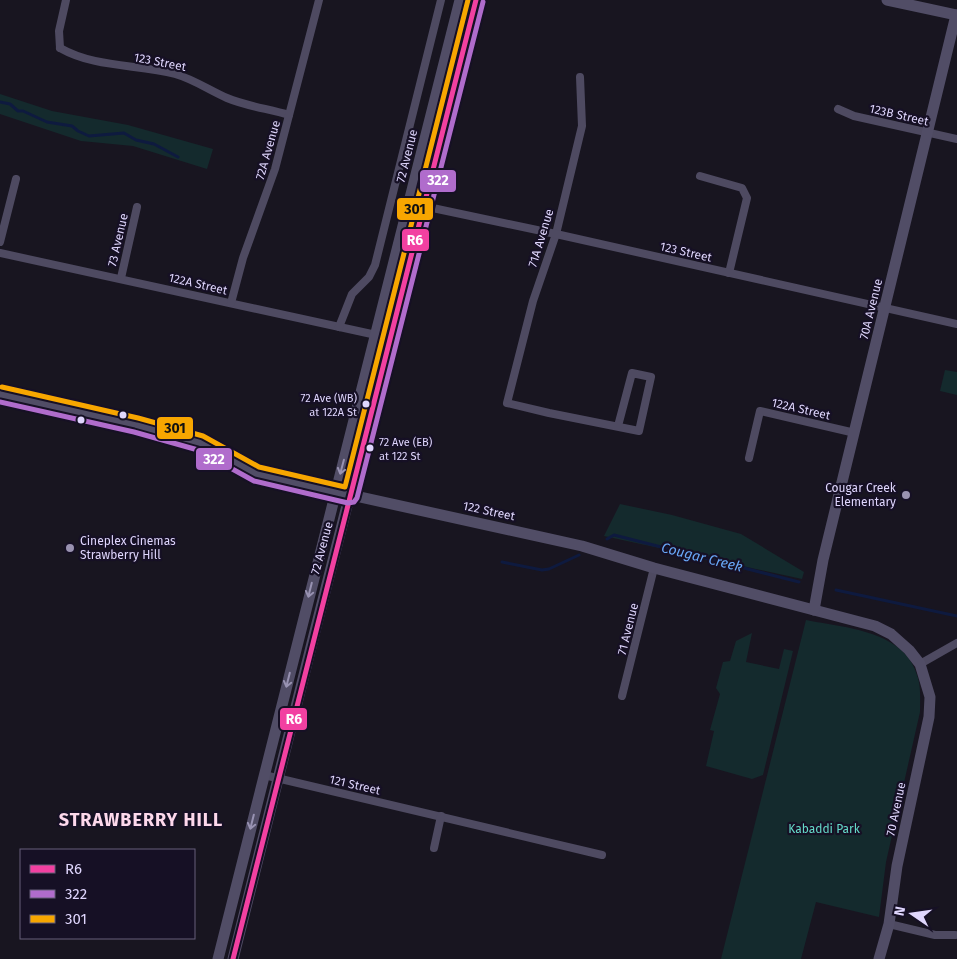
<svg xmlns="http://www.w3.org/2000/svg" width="957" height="959" font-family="'Fira Sans',sans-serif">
<rect width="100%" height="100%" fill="#181520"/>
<g fill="#142a2d">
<path d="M0 94 52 111 128 125 213 149 207 169 133 146 81 141 0 114Z"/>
<path d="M945 370 957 372V395L940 391Z"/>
<path d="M620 504 672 515 741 534 804 572 802 579 604 536Z"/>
<path d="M806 620C845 628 906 630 918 678 921 689 920 701 920 712L886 862 879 917 816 902 801 959H721Z"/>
<path d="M752 633 746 662 779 669 784 649 793 651 763 775 752 779 706 766 714 731 710 730 720 694 716 688 723 662 730 661 736 641Z"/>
</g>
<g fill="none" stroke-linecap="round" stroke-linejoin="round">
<g stroke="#0e1a3f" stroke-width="3">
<path d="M0 102 10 104 18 111H23L47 122 72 126 78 131 89 136 124 133 136 140 154 144 178 157"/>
<path d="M607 539 614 535 799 582"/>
<path d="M502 562 542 570 549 569 579 555"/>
<path d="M836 590 957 616"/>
</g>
<g stroke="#4e4a61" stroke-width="8">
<path d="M60 48C95 68 137 64 175 74 193 79 209 90 227 98 246 106 269 109 289 115"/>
<path d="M60 48 59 31 66 0"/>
<path d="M580 77 582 126 556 234 533 301 507 403 549 413 639 431 651 377 632 373 618 426"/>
<path d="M838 109 854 116 957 139"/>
<path d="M700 176 742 188 747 198 729 273"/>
<path d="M409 203 556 234 957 324"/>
<path d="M0 242 16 179"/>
<path d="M0 253 390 338"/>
<path d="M121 278 137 207"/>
<path d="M231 303 243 258 275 169 319 0"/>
<path d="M339 327 352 294 369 277 375 265 441 0"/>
<path d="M749 458 760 411 855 433"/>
<path d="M920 664 957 643"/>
<path d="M622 696 654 568"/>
<path d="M264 775 602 855"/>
<path d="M434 848 441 816"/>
<path d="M889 924 935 935H955"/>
</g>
<g stroke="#514d66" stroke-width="11">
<path d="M887 0 957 15"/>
<path d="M0 394 136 425 201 443 256 474 582 546 654 568 875 626 891 634 909 650 920 664 930 697 929 717 897 866 889 924 879 959"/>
<path d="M814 610 823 560 956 15"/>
<path d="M218 959 460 0"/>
<path d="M233 959 314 635 476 0"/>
</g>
<defs>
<path id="bus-1" d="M233 959 476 0"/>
<path id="bus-2" d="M0 402 134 432 198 450 254 481 348 503 354 502 357 498 483 2"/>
<path id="bus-3" d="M2 387 138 418 203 436 259 467 345 487 468 0"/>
</defs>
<use href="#bus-1" stroke="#161025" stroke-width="9"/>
<use href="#bus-2" stroke="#161025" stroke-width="9"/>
<use href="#bus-3" stroke="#161025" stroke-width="9"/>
<use href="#bus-1" stroke="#f240a1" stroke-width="5"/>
<use href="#bus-2" stroke="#b06ccc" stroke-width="5"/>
<use href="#bus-3" stroke="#f7a600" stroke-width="5"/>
</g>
<defs><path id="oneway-shaft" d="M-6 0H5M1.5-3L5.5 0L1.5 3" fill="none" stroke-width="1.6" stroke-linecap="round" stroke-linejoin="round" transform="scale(1.25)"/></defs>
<g stroke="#9892b2">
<use href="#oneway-shaft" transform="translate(342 467) rotate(105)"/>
<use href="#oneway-shaft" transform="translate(310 590) rotate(104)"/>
<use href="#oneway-shaft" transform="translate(288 680) rotate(104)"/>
<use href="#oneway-shaft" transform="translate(252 822) rotate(104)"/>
</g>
<g fill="#dfd6fd" stroke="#161025" stroke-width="2">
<circle cx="366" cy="404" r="4.5"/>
<circle cx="123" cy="415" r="4.5"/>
<circle cx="81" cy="420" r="4.5"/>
<circle cx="370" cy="448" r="4.5"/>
</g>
<g fill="#9992b0" stroke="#161025" stroke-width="2">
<circle cx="906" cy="495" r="5"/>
<circle cx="70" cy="548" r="5"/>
</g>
<g text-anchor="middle" stroke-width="4.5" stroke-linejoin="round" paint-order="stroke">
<g font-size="11" fill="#dfd6fd" stroke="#161025" text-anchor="end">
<text x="357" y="402">72 Ave (WB)<tspan x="357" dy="14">at 122A St</tspan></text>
<text x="379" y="446" text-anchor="start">72 Ave (EB)<tspan x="379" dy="14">at 122 St</tspan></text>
</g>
<g font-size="12" fill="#dfd6fd" stroke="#161025">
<text transform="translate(160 62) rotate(11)" y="4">123 Street</text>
<text transform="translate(899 115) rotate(13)" y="4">123B Street</text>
<text transform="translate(268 150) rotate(-74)" y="4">72A Avenue</text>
<text transform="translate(407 156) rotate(-76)" y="4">72 Avenue</text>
<text transform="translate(541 238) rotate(-73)" y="4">71A Avenue</text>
<text transform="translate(118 240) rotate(-77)" y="4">73 Avenue</text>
<text transform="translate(686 252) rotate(13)" y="4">123 Street</text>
<text transform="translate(198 284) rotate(13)" y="4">122A Street</text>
<text transform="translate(871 309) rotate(-76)" y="4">70A Avenue</text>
<text transform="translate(801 409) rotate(13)" y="4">122A Street</text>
<text transform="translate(489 511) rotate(12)" y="4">122 Street</text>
<text transform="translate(322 548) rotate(-75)" y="4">72 Avenue</text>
<text transform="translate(628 629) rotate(-76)" y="4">71 Avenue</text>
<text transform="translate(355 785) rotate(13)" y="4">121 Street</text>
<text transform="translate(896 809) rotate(-78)" y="4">70 Avenue</text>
</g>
<g font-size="12" fill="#dfd6fd" stroke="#161025" text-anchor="end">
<text x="896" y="492">Cougar Creek<tspan x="896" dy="14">Elementary</tspan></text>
<text x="80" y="545" text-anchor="start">Cineplex Cinemas<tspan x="80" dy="14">Strawberry Hill</tspan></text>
</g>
<g font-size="12" fill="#65dac9" stroke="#161025">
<text x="824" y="833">Kabaddi Park</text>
</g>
<g font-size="14" font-style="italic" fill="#69a8f8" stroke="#161025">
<text transform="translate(702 557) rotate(14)" y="5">Cougar Creek</text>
</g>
<g font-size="18" font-weight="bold" letter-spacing="1" fill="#fdd8ec" stroke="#161025">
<text x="141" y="826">STRAWBERRY HILL</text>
</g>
</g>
<g stroke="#161025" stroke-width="2">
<rect x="419" y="169" width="38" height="24" rx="5" fill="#b06ccc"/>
<rect x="396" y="197" width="38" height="24" rx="5" fill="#f7a600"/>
<rect x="401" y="228" width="29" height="24" rx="5" fill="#f240a1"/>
<rect x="156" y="416" width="38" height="24" rx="5" fill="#f7a600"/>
<rect x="195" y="447" width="38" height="24" rx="5" fill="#b06ccc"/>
<rect x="279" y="707" width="29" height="24" rx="5" fill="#f240a1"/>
</g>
<g font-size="14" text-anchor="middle" font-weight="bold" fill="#fff">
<text x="438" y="185">322</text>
<text x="415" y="245">R6</text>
<text x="214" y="464">322</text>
<text x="294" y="724">R6</text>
</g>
<g font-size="14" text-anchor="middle" font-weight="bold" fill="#111">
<text x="415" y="214">301</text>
<text x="175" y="433">301</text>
</g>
<rect x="20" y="849" width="175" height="90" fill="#161025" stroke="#665f7b"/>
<rect x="30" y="865" width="25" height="8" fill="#f240a1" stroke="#665f7b"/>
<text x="65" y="874" font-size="15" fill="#dfd6fd">R6</text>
<rect x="30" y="890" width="25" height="8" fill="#b06ccc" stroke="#665f7b"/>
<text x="65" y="899" font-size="15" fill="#dfd6fd">322</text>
<rect x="30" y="915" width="25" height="8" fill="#f7a600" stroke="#665f7b"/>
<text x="65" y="924" font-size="15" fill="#dfd6fd">301</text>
<g transform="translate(912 914) rotate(283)" stroke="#161025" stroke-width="4" paint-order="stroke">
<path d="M0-4L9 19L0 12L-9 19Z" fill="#dfd6fd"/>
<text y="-8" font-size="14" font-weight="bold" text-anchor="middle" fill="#dfd6fd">N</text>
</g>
</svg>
